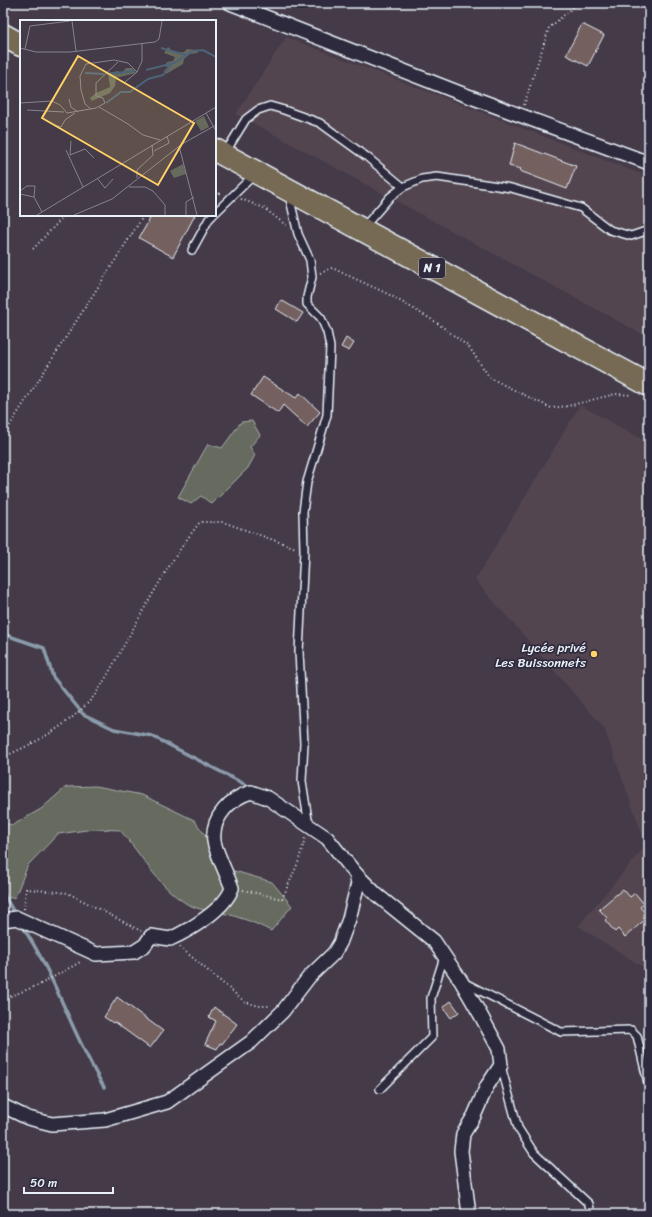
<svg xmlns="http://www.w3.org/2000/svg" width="652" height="1217" font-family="Sriracha,sans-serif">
<rect width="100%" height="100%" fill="#443a48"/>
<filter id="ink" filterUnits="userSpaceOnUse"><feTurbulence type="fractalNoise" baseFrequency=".025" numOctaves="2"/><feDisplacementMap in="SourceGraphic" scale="8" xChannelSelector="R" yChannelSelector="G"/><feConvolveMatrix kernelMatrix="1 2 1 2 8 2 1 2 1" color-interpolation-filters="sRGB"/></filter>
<g filter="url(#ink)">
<g fill="#524550">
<path d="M286 37 649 177V338L236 114Z"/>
<path d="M580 405 649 443V971L578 926 646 845 604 728 475 580Z"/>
</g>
<g fill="#666b5e" stroke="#a7aeab">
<path d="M252 421 260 435 250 447 255 455 248 468 212 504 201 496 191 504 178 497 208 444 222 448 241 422Z"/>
<path d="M96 786 142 795 194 820 231 870 272 882 292 906 271 931C261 926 251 921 240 918 223 911 204 913 187 904 158 887 142 855 120 830L94 829 58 834 28 865 15 897 3 899V823L13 825 41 809 66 787Z"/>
</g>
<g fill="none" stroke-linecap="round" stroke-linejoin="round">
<g stroke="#8b9cab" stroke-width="3.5">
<path d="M3 634 44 648 53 677 83 714 114 729 152 736 246 785"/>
<path d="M3 893 16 916"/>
<path d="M22 926C56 976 72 1035 104 1087"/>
</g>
</g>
<g fill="#746061" stroke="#e8f1f8">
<path d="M582 24 604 35 588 66 566 55Z"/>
<path d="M515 143 576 166 567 189 520 171 521 169 509 166Z"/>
<path d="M152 215H195L173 257 139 238Z"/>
<path d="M281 300 303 313 297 322 276 309Z"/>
<path d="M346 338 354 343 349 351 341 347Z"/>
<path d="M263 377 296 398 300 393 320 412 307 427 283 405 278 413 251 395Z"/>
<path d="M623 889 630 897 635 893 644 904 640 907 648 917 625 937 618 929 615 932 605 920 607 918 599 909Z"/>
<path d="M117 997 163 1031 150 1048 114 1022 113 1023 104 1017Z"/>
<path d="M451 1001 459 1012 451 1018 443 1007Z"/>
<path d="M214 1007 237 1024 222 1044 220 1043 217 1049 205 1044 216 1021 209 1017Z"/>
</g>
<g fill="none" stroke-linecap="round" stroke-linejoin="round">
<defs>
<g id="service">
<path d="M225 153 246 119 258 110 270 106 284 110 320 123 367 157 403 187"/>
<path d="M289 195 298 234 310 260 312 277 307 297V304L321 318 327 332 330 347 327 415 307 482 303 512 304 551 299 652 304 743 302 781 309 826"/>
<path d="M215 213 255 174"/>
<path d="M363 228 390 197 403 187 422 179 437 177 511 188 581 208 610 230 631 236 649 230"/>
<path d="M192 250 209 219 213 215"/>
<path d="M465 983 561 1032 631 1030 637 1036 648 1083"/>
<path d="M501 1066 518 1128 534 1153 589 1204 591 1214"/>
<path d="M380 1089 432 1037 431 998 444 957"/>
</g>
<g id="minor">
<path d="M230 3 460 93 649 163"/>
<path d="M3 920 17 918 96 954 134 952 145 945 151 936 170 939C190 930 225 909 232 888 228 877 215 850 214 841 211 817 231 798 251 792L268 798 327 838 356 874 377 895 434 941 461 981 480 1014 499 1049 501 1065 487 1086 474 1116 463 1134 461 1151 469 1214"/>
<path d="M3 1106 28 1118 52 1124 105 1120 167 1102 251 1042 283 1011 309 977 334 953 340 943 349 919 358 883 356 874"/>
</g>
<g id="trunk">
<path d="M3 35 21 45"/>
<path d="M215 150 649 385"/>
</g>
</defs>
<use href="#service" stroke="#e8f1f8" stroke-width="10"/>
<use href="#minor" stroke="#e8f1f8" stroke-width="16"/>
<use href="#trunk" stroke="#e8f1f8" stroke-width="25"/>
<g stroke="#e8f1f8" stroke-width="2" stroke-dasharray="1 3" stroke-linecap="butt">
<path d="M524 105 549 28 578 3"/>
<path d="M215 192 222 194"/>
<path d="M241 199 264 208 287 226"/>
<path d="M33 249 65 215"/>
<path d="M320 273 332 268 388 294 436 322 469 347 490 378 551 408 568 406 615 394 632 395"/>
<path d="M3 436 144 215"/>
<path d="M3 757C34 744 63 728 87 704 101 690 113 664 123 647 147 604 170 560 200 522H223L296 548"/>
<path d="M243 890 282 899 298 863 305 838"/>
<path d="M24 909 26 889 68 893 141 931"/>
<path d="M180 947 245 1002 259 1006H271"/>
<path d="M3 999 39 985 82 961"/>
</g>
<use href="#service" stroke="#2f2a3d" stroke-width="7"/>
<use href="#minor" stroke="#2f2a3d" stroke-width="13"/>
<use href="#trunk" stroke="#766a54" stroke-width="22"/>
</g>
</g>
<circle fill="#ffd166" stroke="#2f2a3d" stroke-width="1.5" cx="594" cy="654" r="4"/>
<g text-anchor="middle" stroke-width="3.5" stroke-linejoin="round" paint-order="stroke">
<rect fill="#2f2a3d" stroke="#b0b5c0" stroke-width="1" x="419" y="258" width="26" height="20" rx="3"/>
<g font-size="12" font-weight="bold" fill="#e8f1f8">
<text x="432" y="272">N 1</text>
</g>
<g font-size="13" fill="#e8f1f8" stroke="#2f2a3d" text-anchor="end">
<text x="586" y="652">Lycée privé<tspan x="586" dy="15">Les Buissonnets</tspan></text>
</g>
</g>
<g transform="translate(20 20)">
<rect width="196" height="196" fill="#443a48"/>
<path d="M148 27 155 33 164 32 167 29 177 30 178 33 170 34 164 39 163 44 146 54 144 51 148 47 145 46 147 42 153 41 155 37 144 33ZM106 48H112L116 53 96 58 95 66 90 73 72 81 70 78 76 73 90 67 88 53 98 51 101 54ZM184 96 189 107 181 111 175 101ZM163 144 166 154 154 158 150 151Z" fill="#666b5e"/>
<path fill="none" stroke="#4d6378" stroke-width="2" d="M141 28 166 35M126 50 154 43 173 31 183 30 196 37M65 53 84 54M87 54 115 51M86 83 101 72H110L128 59 143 55 151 45"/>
<path fill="none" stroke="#86838e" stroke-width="1" d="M52 1 56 31M0 28 16 32H50L135 22 139 19 142 1M5 29 10 6 50 1M105 62 117 52 122 41V23M49 79 51 87 58 92M0 83 32 81 40 85 47 93 76 88 85 83 83 78 76 76V63L98 42M79 87 108 104 123 115 140 120M71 89 65 84 61 70 60 56 66 44 94 40 108 43 117 52M7 90 44 92M186 93 196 111M35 105 41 107 45 100 55 93M51 121 50 135 65 129 74 138M159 126 177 195M46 130 63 167M134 131 149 123 147 116M77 158 85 168 93 159M117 158V150L133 135 132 125M109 167H125L133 171 145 185V195M0 171 7 166H15L14 177 22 192M0 174 14 177M17 195 196 87M54 195 92 179 162 124 196 105M166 195V182L174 177"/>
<path fill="#ffd166" fill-opacity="0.15" stroke="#ffd166" stroke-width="2" d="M58 36 174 103 138 165 22 98Z"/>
<rect width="196" height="196" fill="none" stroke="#e8f1f8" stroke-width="2"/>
</g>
<rect width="652" height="1217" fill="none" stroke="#2f2a3d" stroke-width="16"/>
<rect x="8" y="8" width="636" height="1201" fill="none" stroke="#e8f1f8" stroke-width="1.5" filter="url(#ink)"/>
<path d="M24 1187v6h89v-6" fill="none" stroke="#e8f1f8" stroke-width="2"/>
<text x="30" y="1187" font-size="12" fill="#e8f1f8" stroke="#2f2a3d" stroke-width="3" paint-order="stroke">50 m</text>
</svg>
